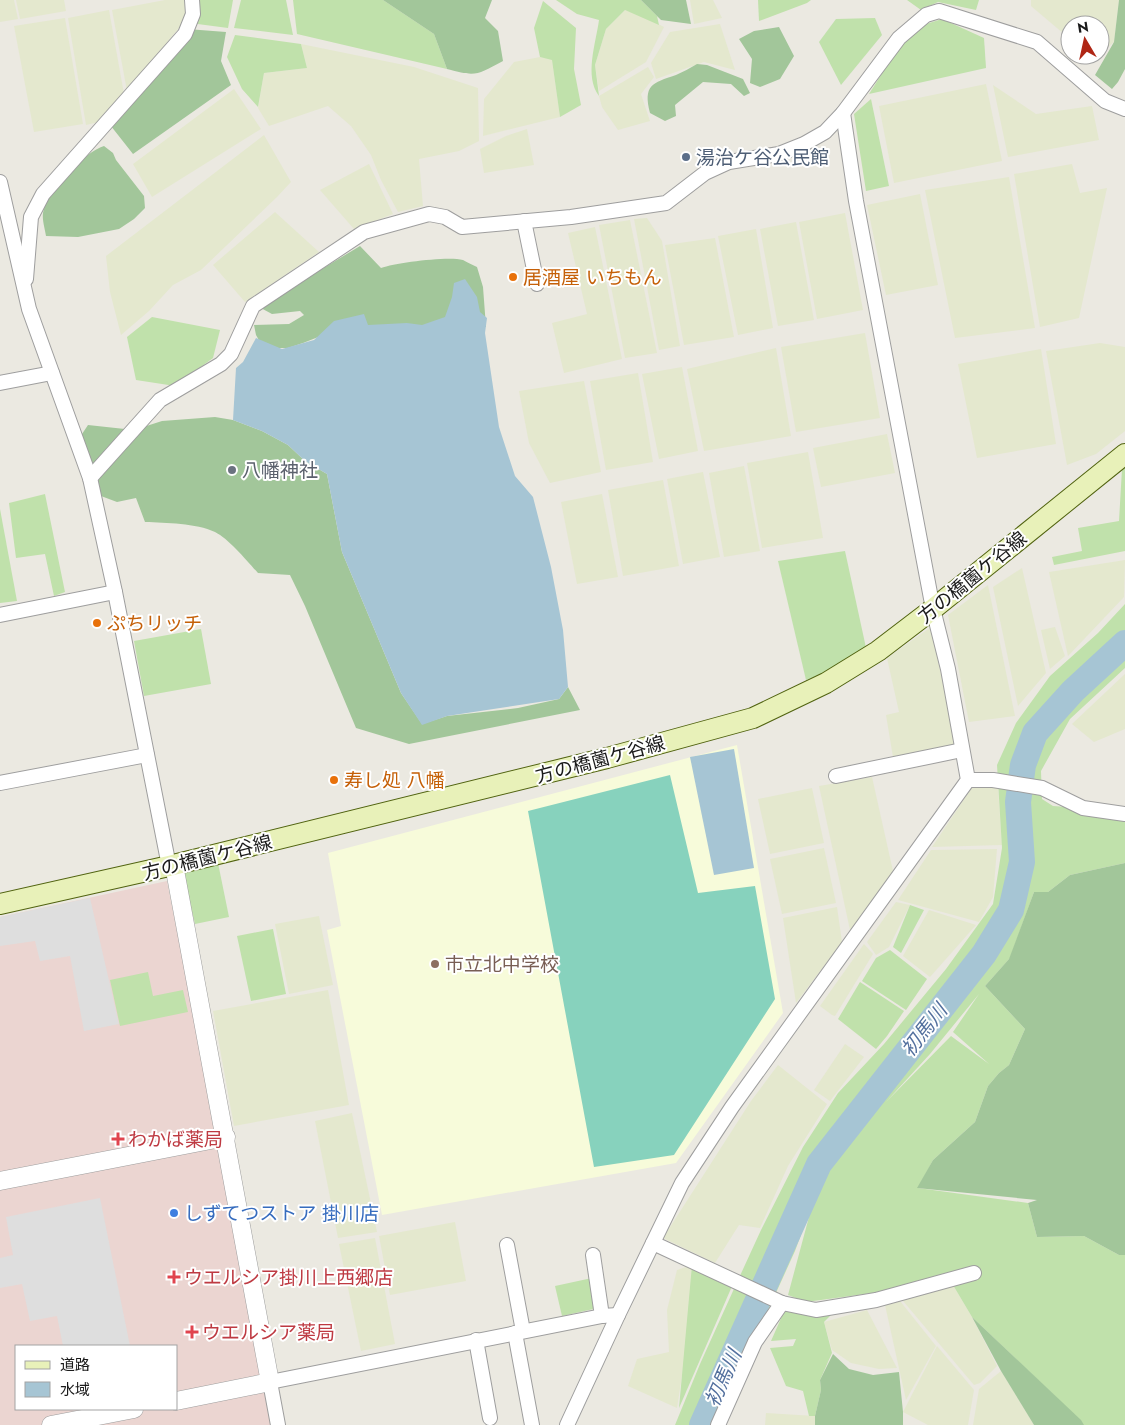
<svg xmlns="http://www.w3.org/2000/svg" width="1125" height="1425" font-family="Jost,'Noto Sans JP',sans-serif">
<rect width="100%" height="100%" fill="#ebe9e1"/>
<path fill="#ebd5d1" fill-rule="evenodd" d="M167 881 275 1425H0V917ZM16 1346H176V1409H16Z"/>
<path fill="#f7fbda" d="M737 745 783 1013 676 1163 382 1215 327 930 341 926 328 853Z"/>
<g fill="#e4e8ce">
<path d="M0 0H14L18 19 0 22Z"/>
<path d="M16 0H64L66 11 20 19Z"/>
<path d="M165 0H184L188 17 127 91 112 10Z"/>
<path d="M690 0H713L722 18 694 24Z"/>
<path d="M1031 0H1119L1114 42 1100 54V25H1070V39L1031 6Z"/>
<path d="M109 10 124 94 99 122 86 125 68 18Z"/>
<path d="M625 10 643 16 664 27 646 62 599 91 595 65 606 29Z"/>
<path d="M65 18 83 124 34 132 14 26Z"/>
<path d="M720 24 735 70 704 62 656 79 651 63 670 32Z"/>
<path d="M301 44 414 67 478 88 479 141 459 151 419 159 423 206 398 212 381 180 371 155 351 126 328 106 269 126 258 108 264 73 307 68Z"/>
<path d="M540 57 552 59 560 117 483 136 484 99 514 62Z"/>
<path d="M648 67 654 77 641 94 650 121 618 130 602 107 599 96Z"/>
<path d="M986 84 1002 161 894 183 879 106Z"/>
<path d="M993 85 1036 114 1092 106 1099 140 1008 157Z"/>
<path d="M234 89 261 129 152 197 133 164Z"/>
<path d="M527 129 534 165 484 173 480 149 506 136Z"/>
<path d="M264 135 291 182 277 197 201 270 173 285 149 311 121 335 110 292 106 256Z"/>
<path d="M369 164 393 214 354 229 320 190Z"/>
<path d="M1072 164 1080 193 1107 188 1079 318 1040 327 1014 174Z"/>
<path d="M1009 177 1035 328 955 338 925 190Z"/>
<path d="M920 194 938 285 886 295 867 205Z"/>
<path d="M275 212 319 252 245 302 213 265Z"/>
<path d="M845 213 863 310 817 319 799 222Z"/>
<path d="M647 218 662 241 680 346 659 350 634 219Z"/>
<path d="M630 220 657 353 625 358 599 225Z"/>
<path d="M796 222 814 320 778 326 760 229Z"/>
<path d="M595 227 622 359 564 373 552 323 587 314 568 233Z"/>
<path d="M756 229 773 328 738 335 718 236Z"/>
<path d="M715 238 734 337 684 345 665 245Z"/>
<path d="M865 333 880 418 796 432 781 347Z"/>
<path d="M1100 343 1125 347V431L1096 454 1067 465 1046 351Z"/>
<path d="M776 348 791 436 704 451 687 369Z"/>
<path d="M1041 349 1056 444 977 458 958 364Z"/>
<path d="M682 367 698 451 659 459 642 374Z"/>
<path d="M638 373 653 462 606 470 590 381Z"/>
<path d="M584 381 601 472 550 483 529 443 519 391Z"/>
<path d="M887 434 895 473 821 487 813 448Z"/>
<path d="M808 452 823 538 762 548 747 463Z"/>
<path d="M744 466 760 551 724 557 709 473Z"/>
<path d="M703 472 720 557 683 564 667 479Z"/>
<path d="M663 480 679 566 623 576 608 490Z"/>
<path d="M602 494 618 577 577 584 561 502Z"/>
<path d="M1125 560 1124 597 1068 656 1049 572Z"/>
<path d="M1022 568 1046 673 1018 706 993 587Z"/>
<path d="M988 585 1015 716 969 722 948 615Z"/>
<path d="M931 627 956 746 893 757 886 715 899 712 887 658Z"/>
<path d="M1055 627 1065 656 1050 669 1041 630Z"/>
<path d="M1125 674V729L1094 742 1072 724Z"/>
<path d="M872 777 893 871 886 891 850 930 819 786Z"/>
<path d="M973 786 998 788 1002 845 932 847Z"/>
<path d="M812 788 824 843 770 854 758 799Z"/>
<path d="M824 848 836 903 782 914 770 859Z"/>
<path d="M997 849 993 897 979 922 898 900 931 850Z"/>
<path d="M896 902 910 905 889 947 876 955 867 942Z"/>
<path d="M837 907 842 942 796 1003 783 918Z"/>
<path d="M929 910 976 925 930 977 903 956Z"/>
<path d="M319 916 333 985 289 994 275 924Z"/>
<path d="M864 944 873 954 835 1016 832 1015 820 1006Z"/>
<path d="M328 990 349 1105 234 1126 213 1011Z"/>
<path d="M845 1044 864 1057 830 1101 814 1090Z"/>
<path d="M778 1065 827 1104 788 1166 760 1228 739 1225 715 1263 663 1238 751 1101Z"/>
<path d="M352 1113 377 1232 338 1238 315 1121Z"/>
<path d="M455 1222 466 1281 390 1295 379 1236Z"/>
<path d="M375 1238 395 1344 361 1351 339 1244Z"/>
<path d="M692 1265 688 1337 677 1408 628 1386 637 1359 669 1352 667 1310 677 1270Z"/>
<path d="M950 1280 972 1317 997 1366 980 1383 974 1385 898 1295Z"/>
<path d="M900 1301 936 1346 906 1400 885 1305Z"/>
<path d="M867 1310 897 1368 879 1369 851 1363 832 1350 824 1322Z"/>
<path d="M937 1346 974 1390 968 1425H928L903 1412Z"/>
<path d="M1001 1371 1034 1425H973L979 1389Z"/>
<path d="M766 1413 815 1416V1425H765Z"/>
</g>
<g fill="#c0e1ab" fill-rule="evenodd">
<path d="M197 0H233L228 28 190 23Z"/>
<path d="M241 0H286L293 35 234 28Z"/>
<path d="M293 0H383L434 34 447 69 297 34Z"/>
<path d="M556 0H641L657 16 659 25 625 10 606 29 595 65 599 96C584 76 596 43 599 20L577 14Z"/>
<path d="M758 0H811L807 3 759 21Z"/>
<path d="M907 0H979L976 10 938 2 921 10Z"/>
<path d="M543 1 576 28 574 69 581 105 560 117 552 60 540 57 534 28Z"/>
<path d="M875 18 882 35 841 85 819 42 836 19Z"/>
<path d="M942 19 984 38 986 68 869 94 910 29Z"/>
<path d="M235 35 301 44 307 68 264 73 258 107 242 89 227 57Z"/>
<path d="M871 99 889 186 866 191 854 114Z"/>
<path d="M152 317 220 330 213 358 175 386 136 380 127 337Z"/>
<path d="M1125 468V551L1054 565 1052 557 1082 551 1078 528 1119 521 1122 469Z"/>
<path d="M45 494 65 592 54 596 45 554 16 558 9 503Z"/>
<path d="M0 509 17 601 0 603Z"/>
<path d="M845 551 868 657 806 680 778 561Z"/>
<path d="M1125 604V668L1070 719 1041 771 1042 799 1053 806 1081 808 1125 813V863L1070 875 1048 892H1034L1010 958 985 986 1025 1029 1009 1065 999 1073 988 1086 975 1122 933 1160 918 1188 1028 1203 1037 1237 1084 1236 1119 1255H1125V1425H1082L1055 1396 972 1317 950 1280 880 1292 806 1302 788 1295 813 1202 795 1251 716 1425H675L700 1364 733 1291 761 1230 803 1147 838 1093 884 1044 946 969 993 904 1002 848 997 765 1016 723 1050 676 1098 633ZM979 994 953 1032 989 1064 951 1036 886 1102 930 1054Z"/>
<path d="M201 629 211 684 144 696 134 641Z"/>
<path d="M218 863 229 917 195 924 183 874 187 869Z"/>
<path d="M910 905 924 910 901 953 893 947Z"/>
<path d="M273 929 286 994 251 1001 237 936Z"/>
<path d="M890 950 927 979 906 1010 862 981 876 958Z"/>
<path d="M148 972 153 996 183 990 188 1012 120 1026 110 980Z"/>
<path d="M860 982 904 1011 887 1036 876 1049 838 1019Z"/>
<path d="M692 1265 733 1284 679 1408Z"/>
<path d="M592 1278 598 1308 562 1316 555 1286Z"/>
<path d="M786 1307 832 1314 824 1322 832 1353 820 1380 821 1390 815 1416H809L803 1391 786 1386 770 1348 793 1346 796 1339 771 1341Z"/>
</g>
<g fill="#a2c69a">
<path d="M383 0H492L485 18 498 31 503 61C477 75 476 77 447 69L434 34Z"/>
<path d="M641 0H686L691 24 661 20Z"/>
<path d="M1119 0H1125V69L1118 82 1112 89 1095 75 1114 42Z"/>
<path d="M779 27 794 56 780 79 760 87 750 83 752 59 739 39 754 31Z"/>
<path d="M187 29 226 32 221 61 231 85 133 154 107 121Z"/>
<path d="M697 64 707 65 743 79 750 93 744 96 731 84 703 82 675 105 676 116 665 121 650 113C643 85 652 83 676 75 683 72 690 68 697 64Z"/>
<path d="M104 146 113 153 116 160 144 196 145 208 134 219 119 229 78 237 46 236C45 229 42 220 43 213 47 192 84 152 104 146Z"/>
<path d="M360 246 381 268C396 263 447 256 463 260 467 262 472 265 477 267L483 287 486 327 331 332 303 343 288 348H278L260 342 256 335 254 325 289 324 304 315 300 311 272 314 259 307Z"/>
<path d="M215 417 233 420 262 431 288 445 305 461 327 474 342 552 401 693 422 724 447 716 518 708 559 699 568 687 580 710 409 744 356 728 305 606 290 575 258 573C247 561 229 539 215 532 196 523 166 523 145 522L136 498 117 502 93 493 80 437 88 425 134 430 162 421Z"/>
<path d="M1125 863V1255H1119L1084 1236 1037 1237 1028 1203 1037 1200 917 1188 933 1160 975 1122 988 1086 999 1073 1009 1065 1025 1029 985 986 1009 959 1034 892H1048L1070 875Z"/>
<path d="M972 1317 1081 1420 1084 1425H1034L1001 1371Z"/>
<path d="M833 1354 849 1369 873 1375 899 1372 903 1412V1425H815V1416L821 1390 820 1380Z"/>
</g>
<path fill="#87d2bd" d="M670 775 698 893 755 886 775 999 674 1155 594 1167 528 811Z"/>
<g fill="#dedede">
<path d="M90 898 119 1024 84 1031 70 956 40 961 35 941 0 946V917Z"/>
<path d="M100 1198 130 1346H63L57 1316 30 1321 22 1284 0 1288V1258L13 1255 6 1217Z"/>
</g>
<g fill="#a6c5d4">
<path d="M465 279 477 297 480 312 487 318 485 333 499 427 515 476 533 497 551 567 563 630 568 687 559 699 447 716 422 725 401 693 342 552 327 474 305 461 288 445 262 431 233 420 236 368 243 362 256 338 282 349 314 340 334 321 364 314 368 325 407 323 422 325 445 317 452 297 454 283Z"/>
<path d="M734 749 754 868 714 875 690 757Z"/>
</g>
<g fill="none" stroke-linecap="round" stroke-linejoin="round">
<path stroke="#a6c5d4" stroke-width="26" d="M702 1425 819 1164 984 954 1011 910 1022 862 1018 802 1023 765 1035 733 1073 691 1125 643"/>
<defs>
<g id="minor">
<path d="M0 182 29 309 90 478 115 592 169 866"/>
<path d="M524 221 537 284"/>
<path d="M26 279 31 217 43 194 185 34 193 14 192 0"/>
<path d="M0 383 52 373"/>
<path d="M90 478 160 400 221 364 231 354 253 306 364 232 429 214 445 217 462 227 571 217 666 203 705 173 729 162 779 154 804 144 825 132 843 113 899 38 926 15 939 11 1037 42 1105 101 1125 109"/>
<path d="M0 615 115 592"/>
<path d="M836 776 962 750"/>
<path d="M968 780H993L1042 788 1083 808 1125 814"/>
<path d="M0 783 147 755"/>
<path d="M653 1243 782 1303 816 1310 876 1300 974 1273"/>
<path d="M507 1245 523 1331"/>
<path d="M593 1255 602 1316"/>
<path d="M515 1333 532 1425"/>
<path d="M476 1340 490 1418"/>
<path d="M278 1425 270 1382 602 1316 618 1315"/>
<path d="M567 1425 618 1315 682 1183 732 1107 968 780 948 669 933 609 856 201 843 113"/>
<path d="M718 1425 755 1342 782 1303"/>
</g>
<g id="tertiary">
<path d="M174 865 270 1382 176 1401"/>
<path d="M0 1181 226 1137"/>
<path d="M51 1425 134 1409"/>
</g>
<path id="secondary" d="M0 904 169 866 607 758 753 718 826 683 878 651 933 609 1125 454"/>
</defs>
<use href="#minor" stroke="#9e9e9e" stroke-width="16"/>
<use href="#tertiary" stroke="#9e9e9e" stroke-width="19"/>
<use href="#secondary" stroke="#516310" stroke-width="22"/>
<use href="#minor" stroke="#fff" stroke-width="14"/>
<use href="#tertiary" stroke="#fff" stroke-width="18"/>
<use href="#secondary" stroke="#e8f1b9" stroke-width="20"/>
</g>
<circle fill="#5c6f8a" stroke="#fff" stroke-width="2" cx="686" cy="157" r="5"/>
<g fill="#e8710a" stroke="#fff" stroke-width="2">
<circle cx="513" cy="277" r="5"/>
<circle cx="97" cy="623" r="5"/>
<circle cx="334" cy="780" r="5"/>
</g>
<circle fill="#6b7280" stroke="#fff" stroke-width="2" cx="232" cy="470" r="5"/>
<circle fill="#8d6e63" stroke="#fff" stroke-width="2" cx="435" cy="964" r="5"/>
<g fill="#e0444e" stroke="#fff" stroke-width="2">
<path d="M115.5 1131.5h5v5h5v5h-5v5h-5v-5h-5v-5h5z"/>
<path d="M171.5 1269.5h5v5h5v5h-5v5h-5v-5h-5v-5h5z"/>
<path d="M189.5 1324.5h5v5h5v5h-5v5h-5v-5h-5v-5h5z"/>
</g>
<circle fill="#3f7fe0" stroke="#fff" stroke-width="2" cx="174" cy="1213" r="5"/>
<g text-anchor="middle" stroke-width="4" stroke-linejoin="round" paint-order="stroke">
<g font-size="19" fill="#4e5e75" stroke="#fff" text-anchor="start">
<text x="696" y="164">湯治ケ谷公民館</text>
</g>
<g font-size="19" fill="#c56008" stroke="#fff" text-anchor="start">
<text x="523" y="284">居酒屋 いちもん</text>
<text x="107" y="630">ぷちリッチ</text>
<text x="344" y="787">寿し処 八幡</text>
</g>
<g font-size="19" fill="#5b616d" stroke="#fff" text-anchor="start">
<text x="242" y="477">八幡神社</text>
</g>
<g font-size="19" fill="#1a1a1a" stroke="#fff">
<text transform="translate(972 577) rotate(-39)" y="7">方の橋薗ケ谷線</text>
<text transform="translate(600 759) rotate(-15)" y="7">方の橋薗ケ谷線</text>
<text transform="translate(207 857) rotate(-14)" y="7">方の橋薗ケ谷線</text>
</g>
<g font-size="19" fill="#785e54" stroke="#fff" text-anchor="start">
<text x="445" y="971">市立北中学校</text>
</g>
<g font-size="19" fill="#be3a42" stroke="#fff" text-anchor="start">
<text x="128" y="1146">わかば薬局</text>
<text x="184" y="1284">ウエルシア掛川上西郷店</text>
<text x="202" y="1339">ウエルシア薬局</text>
</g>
<g font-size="19" fill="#366cbe" stroke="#fff" text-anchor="start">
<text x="184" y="1220">しずてつストア 掛川店</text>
</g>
<g font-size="20" font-style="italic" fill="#53709e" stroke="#fff">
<text transform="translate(924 1030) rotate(-52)" y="7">初馬川</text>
<text transform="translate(723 1378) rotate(-66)" y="7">初馬川</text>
</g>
</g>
<rect x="15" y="1345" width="162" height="65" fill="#ffffff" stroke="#a3a3a3"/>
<rect x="25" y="1361" width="25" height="8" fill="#e8f1b9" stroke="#a3a3a3"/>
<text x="60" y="1370" font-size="15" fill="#1a1a1a">道路</text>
<rect x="25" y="1382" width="25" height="15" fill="#a6c5d4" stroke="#a3a3a3"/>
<text x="60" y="1395" font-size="15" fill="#1a1a1a">水域</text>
<g transform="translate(1085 40) rotate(351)"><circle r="24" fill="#ffffff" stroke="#a3a3a3"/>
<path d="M0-4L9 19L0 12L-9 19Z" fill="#af2615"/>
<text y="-8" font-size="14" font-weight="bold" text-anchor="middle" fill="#1a1a1a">N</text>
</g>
</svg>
